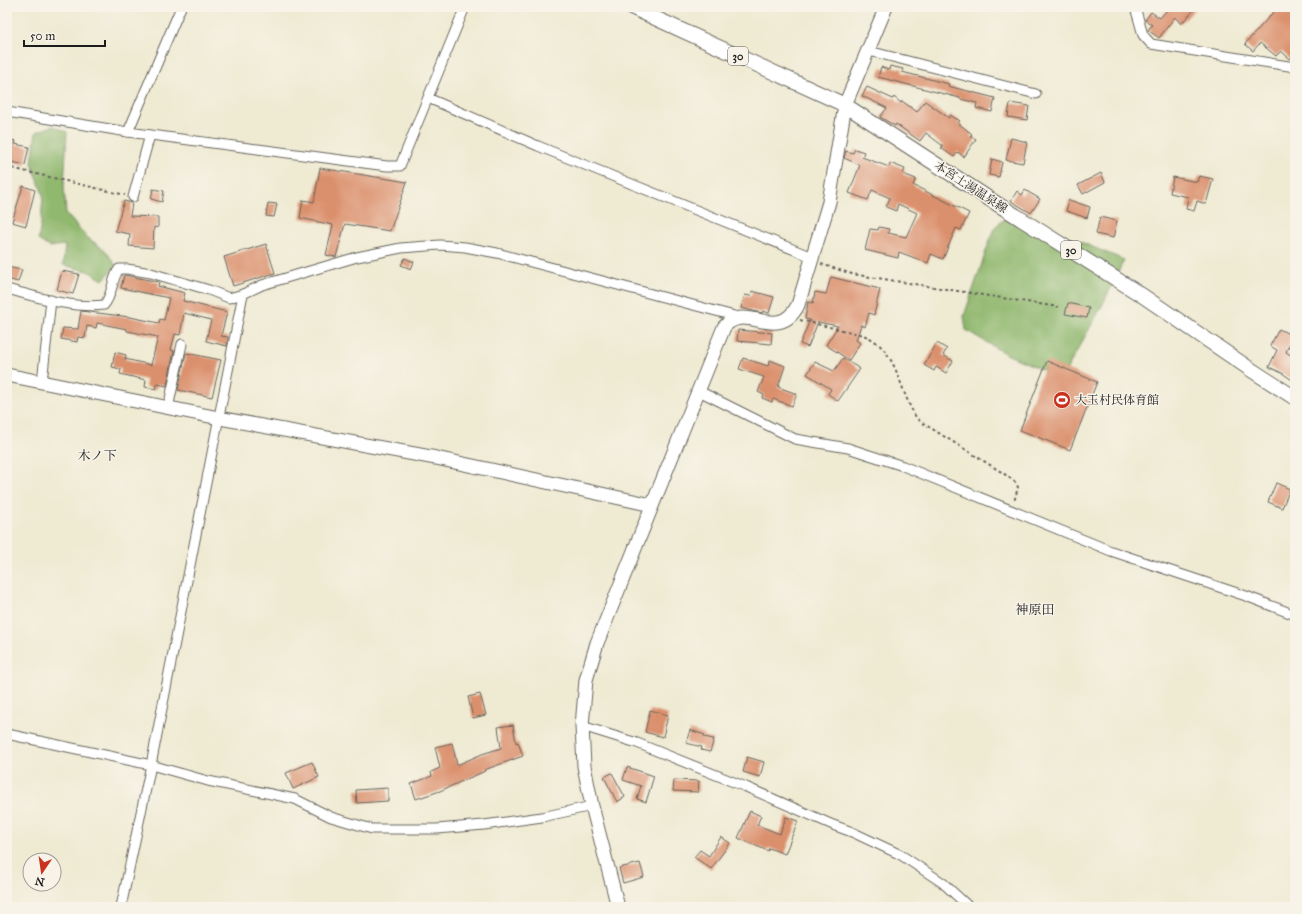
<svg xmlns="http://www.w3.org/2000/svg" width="1302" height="914" font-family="'IM FELL Great Primer','Noto Serif JP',serif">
<rect width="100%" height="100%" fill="#f7f3e8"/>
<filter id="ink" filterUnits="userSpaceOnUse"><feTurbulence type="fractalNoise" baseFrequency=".025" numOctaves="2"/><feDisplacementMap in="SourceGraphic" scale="8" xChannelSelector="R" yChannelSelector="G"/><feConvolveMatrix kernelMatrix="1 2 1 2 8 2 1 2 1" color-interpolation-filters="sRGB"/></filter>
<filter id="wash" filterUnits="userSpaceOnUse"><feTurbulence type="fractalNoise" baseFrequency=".012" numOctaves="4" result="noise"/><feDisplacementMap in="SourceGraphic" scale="16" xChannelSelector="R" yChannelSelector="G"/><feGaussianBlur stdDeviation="0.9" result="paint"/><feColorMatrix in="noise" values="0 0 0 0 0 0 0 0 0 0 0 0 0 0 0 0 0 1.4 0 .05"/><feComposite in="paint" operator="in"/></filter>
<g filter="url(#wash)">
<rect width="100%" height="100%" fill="#efead2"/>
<g fill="#90b86e" stroke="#566a45">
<path d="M53 126 67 132 64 187 66 214 88 238 106 251 116 266 103 280 88 271 63 265 65 245 49 247 38 240 41 224 43 195 32 163 36 132Z"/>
<path d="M1011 213 1124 260 1103 304 1062 378 1006 354 966 330 964 316 994 228Z"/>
</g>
<g id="blocks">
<g fill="#db906d">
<path d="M1170 7H1197L1181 24 1175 17 1159 38 1148 30 1152 25 1145 20 1151 12 1160 18Z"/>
<path d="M1278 7H1295V53L1290 59 1281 51 1276 56 1260 43 1253 51 1245 44Z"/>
<path d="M890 66 903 69 902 72 949 84 948 86 995 98 992 112 976 108 977 103 960 99V98L878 77 881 67 889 70Z"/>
<path d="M867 87 893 99 894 97 901 103 902 101 917 112 925 101 949 118 950 115 960 121 958 123 972 134 970 136 976 139 964 157 958 152 954 157 941 148 943 146 926 133 920 141 896 124 895 126 880 117 887 108 862 96Z"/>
<path d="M1010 103 1029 106 1027 120 1008 117Z"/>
<path d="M1011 138 1027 142 1023 163 1006 160Z"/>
<path d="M7 139 16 141 15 144 29 147 25 165 12 162 11 166 7 165Z"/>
<path d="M855 149 864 152 862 157 889 167 890 163 905 169 903 174 916 179 913 185 969 213 961 230 956 228 943 259 931 254 928 263 899 252 898 258 865 250 870 229 878 230 879 227 889 229 888 233 906 237 917 213 898 204 896 211 886 207 890 198 872 190 868 200 849 193 860 165 844 158 846 151 853 153Z"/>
<path d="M992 159 1002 162 999 177 989 175Z"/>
<path d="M320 168 407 182 390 231 345 224 336 257 326 255 333 225 300 218 303 200 314 202Z"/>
<path d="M1101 173 1105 182 1083 194 1078 185Z"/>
<path d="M1199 176 1213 179 1206 204 1197 201 1194 211 1186 209 1188 197 1170 193 1173 177 1197 182Z"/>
<path d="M23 186 35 190 26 226 12 222Z"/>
<path d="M153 189 164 191 162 202 151 199Z"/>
<path d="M1025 190 1040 199 1031 213 1011 201 1017 191 1022 195Z"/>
<path d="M1069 200 1090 207 1087 218 1066 211Z"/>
<path d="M124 201 132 203 130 216 158 217V228L154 227 153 248 129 246 130 234 115 231Z"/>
<path d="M268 203 277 204 274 217 266 216Z"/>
<path d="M1100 217 1117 221 1113 238 1096 234Z"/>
<path d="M266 244 275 273 233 286 224 257Z"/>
<path d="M405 258 414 262 411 269 401 265Z"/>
<path d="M7 267 22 270 18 282 7 279Z"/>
<path d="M62 271 79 274 73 294 57 290Z"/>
<path d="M124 275 159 282 158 286 185 293 183 301 227 312 221 336 228 337 227 346 206 341 211 320 184 313 180 335 175 334 171 350 174 351 167 386 157 384 156 389 145 387 146 380 120 374 121 369 112 367 115 352 126 355 125 359 151 365 158 337 127 331V329L97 323 96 328 87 326 85 338 78 337 77 342 61 339 63 328 78 329 81 311 130 317 159 323 160 319 164 320 169 298 121 288Z"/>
<path d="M831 277 880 289 874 315 869 313 865 327 861 325 856 340 860 343 849 360 826 345 838 326 818 322 808 347 800 344 810 320 805 319 808 302 813 303 815 292 826 294Z"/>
<path d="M752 291 774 297 769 313 763 311 762 313 741 308 745 295 751 296Z"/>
<path d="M1068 303 1089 308 1087 318 1065 314Z"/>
<path d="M1279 329 1293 336 1286 352 1295 358V382L1282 373 1269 367 1277 350 1270 346Z"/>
<path d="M738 330 772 333 771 344 737 341Z"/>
<path d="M937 343 947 349 943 355 953 361 946 373 936 367 934 371 924 365Z"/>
<path d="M186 353 221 360 212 397 178 390Z"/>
<path d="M743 358 768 366 770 360 785 366 778 387 797 394 792 406 773 399 772 402 762 398 764 395 758 392 764 377 739 369Z"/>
<path d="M843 358 860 369 838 401 828 394 831 389 807 374 815 362 834 371Z"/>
<path d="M1047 361 1097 382 1070 450 1020 430Z"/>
<path d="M1276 483 1290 489 1282 508 1268 502Z"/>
<path d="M480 694 486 715 473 718 468 697Z"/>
<path d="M650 710 668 715 663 737 645 732Z"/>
<path d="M513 725 516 743 518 742 523 756 484 770 485 771 440 791 416 799 411 784 432 776 431 772 440 768 435 747 452 743 457 765 482 754 501 748 498 727Z"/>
<path d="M690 730 705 735 704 737 714 739 710 752 701 750 702 747 686 743Z"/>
<path d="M747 757 764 762 760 777 743 772Z"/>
<path d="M312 762 319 777 293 789 286 773Z"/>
<path d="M627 767 654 776 646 802 637 799 641 786 623 780Z"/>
<path d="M612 773 625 797 617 802 604 777Z"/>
<path d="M674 780 699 781 698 792 673 791Z"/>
<path d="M388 788V801L357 803 356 790Z"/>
<path d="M750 811 761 816 757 825 780 834 786 817 798 821 785 854 769 848 768 851 738 838Z"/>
<path d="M721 837 730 843 711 869 694 857 700 850 709 856Z"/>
<path d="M640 863 644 877 623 883 619 868Z"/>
</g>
</g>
</g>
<g filter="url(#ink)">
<use href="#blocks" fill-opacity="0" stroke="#66645c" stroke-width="1"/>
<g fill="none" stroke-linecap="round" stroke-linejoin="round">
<defs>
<g id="street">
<path d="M1135 7 1143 35 1151 44 1295 67"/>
<path d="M869 51 1036 94"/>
<path d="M428 98 538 146 812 257"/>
<path d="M7 112 128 132 387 166H400L465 7"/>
<path d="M128 132 181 7"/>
<path d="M133 197 150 135"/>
<path d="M7 289C38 297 72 309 104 305 113 295 111 280 119 269H127L151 273 209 290 229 298 243 294 262 285 357 257 401 248 440 245 465 247 497 253 742 318"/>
<path d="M42 382 51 300"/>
<path d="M699 391 795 439 848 448 903 466 1111 551 1246 596 1295 615"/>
<path d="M168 408 182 344"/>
<path d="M582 726 637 743 746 787 833 825 852 832 901 855 943 883 969 907"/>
<path d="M7 734 151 765 208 781 295 799 331 817 372 829H437L484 825 542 817 592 806"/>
<path d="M121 907 151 765 243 294"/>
</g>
<g id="secondary">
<path d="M7 375 219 418 436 458 652 505"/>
<path d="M618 907 592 806 584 766 582 726 586 680 597 643 724 327C745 301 778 344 798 305L829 202 845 105 886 7"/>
</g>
<path id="primary" d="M631 7 845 105 991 200 1143 296 1250 369 1295 398"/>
</defs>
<use href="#street" stroke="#66645c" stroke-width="11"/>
<use href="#secondary" stroke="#66645c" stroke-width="15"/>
<use href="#primary" stroke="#66645c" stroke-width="16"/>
<g stroke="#66645c" stroke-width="2" stroke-dasharray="3 3" stroke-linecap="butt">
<path d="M7 167 125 195"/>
<path d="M821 264 852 274 1058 307"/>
<path d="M800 320 863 335C898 348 898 389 916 417L921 422 1003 473 1015 482 1018 487 1014 502"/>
</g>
<use href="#street" stroke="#fff" stroke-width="9"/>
<use href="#secondary" stroke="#fff" stroke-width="13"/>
<use href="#primary" stroke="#fff" stroke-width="14"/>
</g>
</g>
<defs>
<symbol id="stadium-disc" viewBox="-11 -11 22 22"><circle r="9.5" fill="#c8321e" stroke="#f7f3e8"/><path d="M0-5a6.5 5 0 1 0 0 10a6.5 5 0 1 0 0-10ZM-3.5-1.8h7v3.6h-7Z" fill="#fff"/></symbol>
</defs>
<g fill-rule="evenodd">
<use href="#stadium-disc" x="1052" y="390" width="20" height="20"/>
</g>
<g text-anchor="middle" stroke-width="3" stroke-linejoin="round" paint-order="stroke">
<g fill="#f7f3e8" stroke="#5e5c59" stroke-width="1">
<rect x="728" y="47" width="20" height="18" rx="3"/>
<rect x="1061" y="241" width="20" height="18" rx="3"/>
</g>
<g font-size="11" font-weight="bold" fill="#1c1c1c">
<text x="738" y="60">30</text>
<text x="1071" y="254">30</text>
</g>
<g font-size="12" fill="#1c1c1c" stroke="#f7f3e8">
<text transform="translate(971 187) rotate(33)" y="4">本宮土湯温泉線</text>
</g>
<g font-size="12" fill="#1c1c1c" stroke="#f7f3e8" text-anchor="start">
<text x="1075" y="404">大玉村民体育館</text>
</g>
<g font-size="13" fill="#1c1c1c" stroke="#f7f3e8">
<text x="97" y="460">木ノ下</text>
<text x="1035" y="614">神原田</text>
</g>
</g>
<rect width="1302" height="914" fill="none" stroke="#f7f3e8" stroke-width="24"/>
<g transform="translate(42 872) rotate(193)"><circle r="19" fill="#f7f3e8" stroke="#9f9d96"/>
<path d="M0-3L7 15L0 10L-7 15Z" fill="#c8321e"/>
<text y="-6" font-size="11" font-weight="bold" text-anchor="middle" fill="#1c1c1c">N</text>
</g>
<path d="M24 40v6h81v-6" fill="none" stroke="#1c1c1c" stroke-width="2"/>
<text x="30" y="40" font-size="12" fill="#1c1c1c" stroke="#f7f3e8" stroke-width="3" paint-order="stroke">50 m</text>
</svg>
